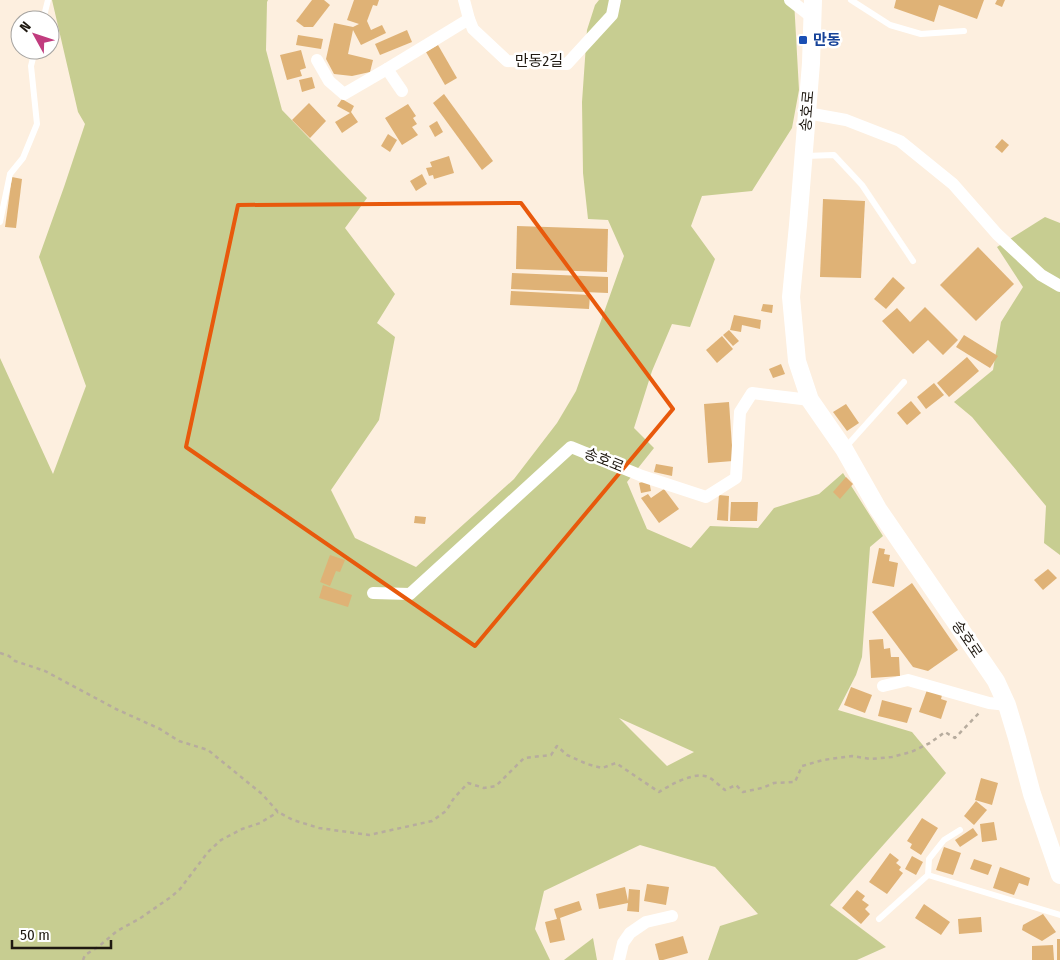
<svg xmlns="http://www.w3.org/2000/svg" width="1060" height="960" font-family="'Fira Sans Condensed','Noto Sans KR',sans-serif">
<rect width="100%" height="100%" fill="#fdefdf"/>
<g fill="#c7cd91" fill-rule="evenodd">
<path d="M52 0H268L267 2 266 50 282 110 367 198 345 228 395 294 377 323 395 337 379 420 331 490 355 538 416 567 514 479 557 423 576 391 624 256 608 220 588 219 583 173 582 102 587 30 595 5 599 0H794L799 90 792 128 752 191 702 196 691 226 715 259 690 327 672 324 652 371 634 428 654 448 627 482 647 529 691 548 710 526 758 528 774 508 819 494 843 473 883 536 870 547 862 657 856 675 838 710 912 732 946 773 917 807 830 905 886 947 857 960H708L720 926 758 914 715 867 640 845 544 891 535 929 550 960H0V358L53 474 86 386 39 257 64 187 85 124 78 112ZM619 718 694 752 667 766Z"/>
<path d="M1045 217 1060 223V555L1044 543 1046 506 972 417 954 402 993 370 1001 322 1023 287 997 247Z"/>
<path d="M593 938 597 960H564Z"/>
</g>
<g fill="#dfb276">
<path d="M312 0H324L330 5 313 27H304L296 21Z"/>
<path d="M354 0H379L377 6 373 5 367 21 371 30 382 25 386 33 361 45 353 30 348 54 373 60 370 72 352 76 334 74 326 59 334 23 353 27 359 24 347 20Z"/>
<path d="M896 0H984L977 19 939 5 934 22 894 8Z"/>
<path d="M997 0H1005L1002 7 995 4Z"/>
<path d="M407 30 412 42 380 55 375 44Z"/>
<path d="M298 35 323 39 321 49 296 45Z"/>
<path d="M438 45 457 78 445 85 426 52Z"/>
<path d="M301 50 306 68 300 70 302 76 287 80 280 55Z"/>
<path d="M312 77 315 88 302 92 299 80Z"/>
<path d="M444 94 493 161 482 170 433 103Z"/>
<path d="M342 99 354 106 351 112 358 122 342 133 335 122 350 113 337 106Z"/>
<path d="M309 103 326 121 310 138 292 120Z"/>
<path d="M408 104 416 116 413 118 417 124 412 127 418 135 402 145 385 118Z"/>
<path d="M437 121 443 132 435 137 429 126Z"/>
<path d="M388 134 397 140 390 152 381 146Z"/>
<path d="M1002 139 1009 145 1002 153 995 147Z"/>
<path d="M449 156 454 173 434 179 433 175 429 176 426 168 432 167 430 162Z"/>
<path d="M422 174 427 184 416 191 410 181Z"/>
<path d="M12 177 22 179 16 228 5 227Z"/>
<path d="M823 199 865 201 861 278 820 277Z"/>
<path d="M517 226 608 229 607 272 516 269Z"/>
<path d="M978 247 1014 284 976 321 940 285Z"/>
<path d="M512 273 608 277V293L511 289Z"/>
<path d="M893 277 905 288 886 309 874 299Z"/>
<path d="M511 291 590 295 589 309 510 305Z"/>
<path d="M763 304 773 305 772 313 761 311Z"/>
<path d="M925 307 958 340 943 355 928 340 913 354 882 321 897 308 910 322Z"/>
<path d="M734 315 761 320 760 329 742 325 741 332 730 330Z"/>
<path d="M729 330 739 341 733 346 723 335Z"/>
<path d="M964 335 998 356 990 368 956 347Z"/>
<path d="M722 336 733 349 717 363 706 350Z"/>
<path d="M967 357 979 371 949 397 937 383Z"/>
<path d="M781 364 785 374 773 378 769 369Z"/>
<path d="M934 383 944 395 926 409 917 397Z"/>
<path d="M911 401 921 413 907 425 897 413Z"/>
<path d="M729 402 733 461 708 463 704 404Z"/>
<path d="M846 404 859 423 847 431 833 412Z"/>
<path d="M656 464 673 467 672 476 654 472Z"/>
<path d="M846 477 853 484 840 499 833 492Z"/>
<path d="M649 480 651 491 641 493 639 483Z"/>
<path d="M664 489 679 509 659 523 641 498 648 494 651 498Z"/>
<path d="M719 495 729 496 728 521 717 520Z"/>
<path d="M731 502H758L757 521H730Z"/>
<path d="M415 516 426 517 425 524 414 523Z"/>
<path d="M879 548 885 549 884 554 890 555 889 561 898 563 894 587 872 583Z"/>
<path d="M330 555 345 560 340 572 336 571 330 586 320 582Z"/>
<path d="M1048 569 1057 578 1043 590 1034 580Z"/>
<path d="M912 583 958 650 928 671 913 667 872 612Z"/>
<path d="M323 585 352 595 348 607 319 598Z"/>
<path d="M883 639 884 649 890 648 891 657H899L900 676 871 678 869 640Z"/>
<path d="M851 687 872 695 865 713 844 705Z"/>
<path d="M927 690 942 695 941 699 947 701 941 719 919 712Z"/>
<path d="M882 700 912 708 907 723 878 716Z"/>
<path d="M981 778 998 783 992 805 975 800Z"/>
<path d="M976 801 987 810 974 825 964 816Z"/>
<path d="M922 818 938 828 921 855 910 848 912 844 907 841Z"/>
<path d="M994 822 997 840 982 842 980 824Z"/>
<path d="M973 828 978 835 960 847 955 840Z"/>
<path d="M944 847 961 853 953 875 936 870Z"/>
<path d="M890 853 899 860 896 863 901 867 899 870 903 873 887 894 869 882Z"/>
<path d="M912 856 923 862 916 875 905 869Z"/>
<path d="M974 859 992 865 988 875 970 869Z"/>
<path d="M1000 867 1030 878 1028 886 1019 883 1014 895 993 888Z"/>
<path d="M647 884 669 887 666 905 644 901Z"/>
<path d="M625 887 628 901 629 889 640 890 639 912 627 911 628 903 599 909 596 894Z"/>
<path d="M857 890 865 896 862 900 869 905 865 909 870 914 861 924 842 908Z"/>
<path d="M579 901 582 910 560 918 565 940 550 943 545 922 557 919 554 909Z"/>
<path d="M924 904 950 922 941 935 915 918Z"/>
<path d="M1043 914 1056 932 1042 941 1022 930 1023 925Z"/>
<path d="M981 917 982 932 959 934 958 919Z"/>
<path d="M683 936 688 953 663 960H659L655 944Z"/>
<rect x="1057" y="939" width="3" height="21"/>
<path d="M1053 945 1054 960H1032V946Z"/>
</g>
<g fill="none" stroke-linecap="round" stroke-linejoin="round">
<g stroke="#b7ac9e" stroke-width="2.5" stroke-dasharray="4 4" stroke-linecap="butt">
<path d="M0 653 9 656 15 661 45 671 116 709 160 729 179 741 208 750 262 794 278 812 293 820 319 828 369 835 432 821 446 811 454 798 468 783 484 788 496 786 524 758 551 755 557 746 567 755 587 764 602 768 616 763 659 792C670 785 695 771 708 777 714 780 720 786 725 790L736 785 743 792 762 788 774 783 795 782 802 766 823 760 852 756 871 759 892 757 911 752 930 743 945 732 955 738 979 713"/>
<path d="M83 960 85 955 98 947 117 931 139 919 171 897 180 889 208 852 221 840 242 829 260 823 278 812"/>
</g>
<g stroke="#fff" stroke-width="6">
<path d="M851 0 890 25 921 34 964 31"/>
<path d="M43 20 48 0"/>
<path d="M805 156 834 155 862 185 913 261"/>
<path d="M0 222 10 174 23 158 37 124 31 66 35 50"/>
<path d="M844 449 904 382"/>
<path d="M960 830 944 840 929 859 928 875 1060 915"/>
<path d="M879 919 928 875"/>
</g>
<g stroke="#fff" stroke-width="12">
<path d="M464 0 469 19 473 29 507 61 567 64 612 15 615 0"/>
<path d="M790 0 813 18"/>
<path d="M317 60 329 81 344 94 387 69 469 19"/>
<path d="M387 69 402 91"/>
<path d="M807 113 846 120 900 141 953 184 997 234 1041 275 1060 286"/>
<path d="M373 593 410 594 571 447 642 476 706 497 736 478 740 412 752 393 810 400"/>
<path d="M883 686 908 680 989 703 1007 705"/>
<path d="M619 960 623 943 630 933 646 922 672 916"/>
</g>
<path stroke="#fff" stroke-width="18" d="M813 0 811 63 798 225 791 297 797 361 810 400 844 449 878 509 996 681 1007 705 1017 738 1032 794 1060 875"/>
</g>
<path fill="none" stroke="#e8590c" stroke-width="4" stroke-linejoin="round" d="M521 203 673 409 475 646 186 447 238 205Z"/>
<rect fill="#1a4fb4" stroke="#fff" stroke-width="2" x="798" y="35" width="10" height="10" rx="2.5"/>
<g text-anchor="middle" stroke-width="5" stroke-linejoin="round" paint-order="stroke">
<g font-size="15" font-weight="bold" fill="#164399" stroke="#fff" text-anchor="start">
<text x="813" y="45">만동</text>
</g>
<g font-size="15" fill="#1f1911" stroke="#fff">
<text x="539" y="66">만동2길</text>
<text transform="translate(807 111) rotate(-85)" y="5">송호로</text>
<text transform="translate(604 460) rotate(22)" y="5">송호로</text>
<text transform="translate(967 639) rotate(56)" y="5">송호로</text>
</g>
</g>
<g transform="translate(35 35) rotate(310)"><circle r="24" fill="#ffffff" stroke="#a5a3a0"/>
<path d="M0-4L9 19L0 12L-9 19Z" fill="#c13c7e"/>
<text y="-8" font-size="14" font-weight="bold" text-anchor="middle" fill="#1f1911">N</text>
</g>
<path d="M12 940v8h99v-8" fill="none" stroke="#1f1911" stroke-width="2.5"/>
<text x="20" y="940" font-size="15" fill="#1f1911" stroke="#ffffff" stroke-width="4" paint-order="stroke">50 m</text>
</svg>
